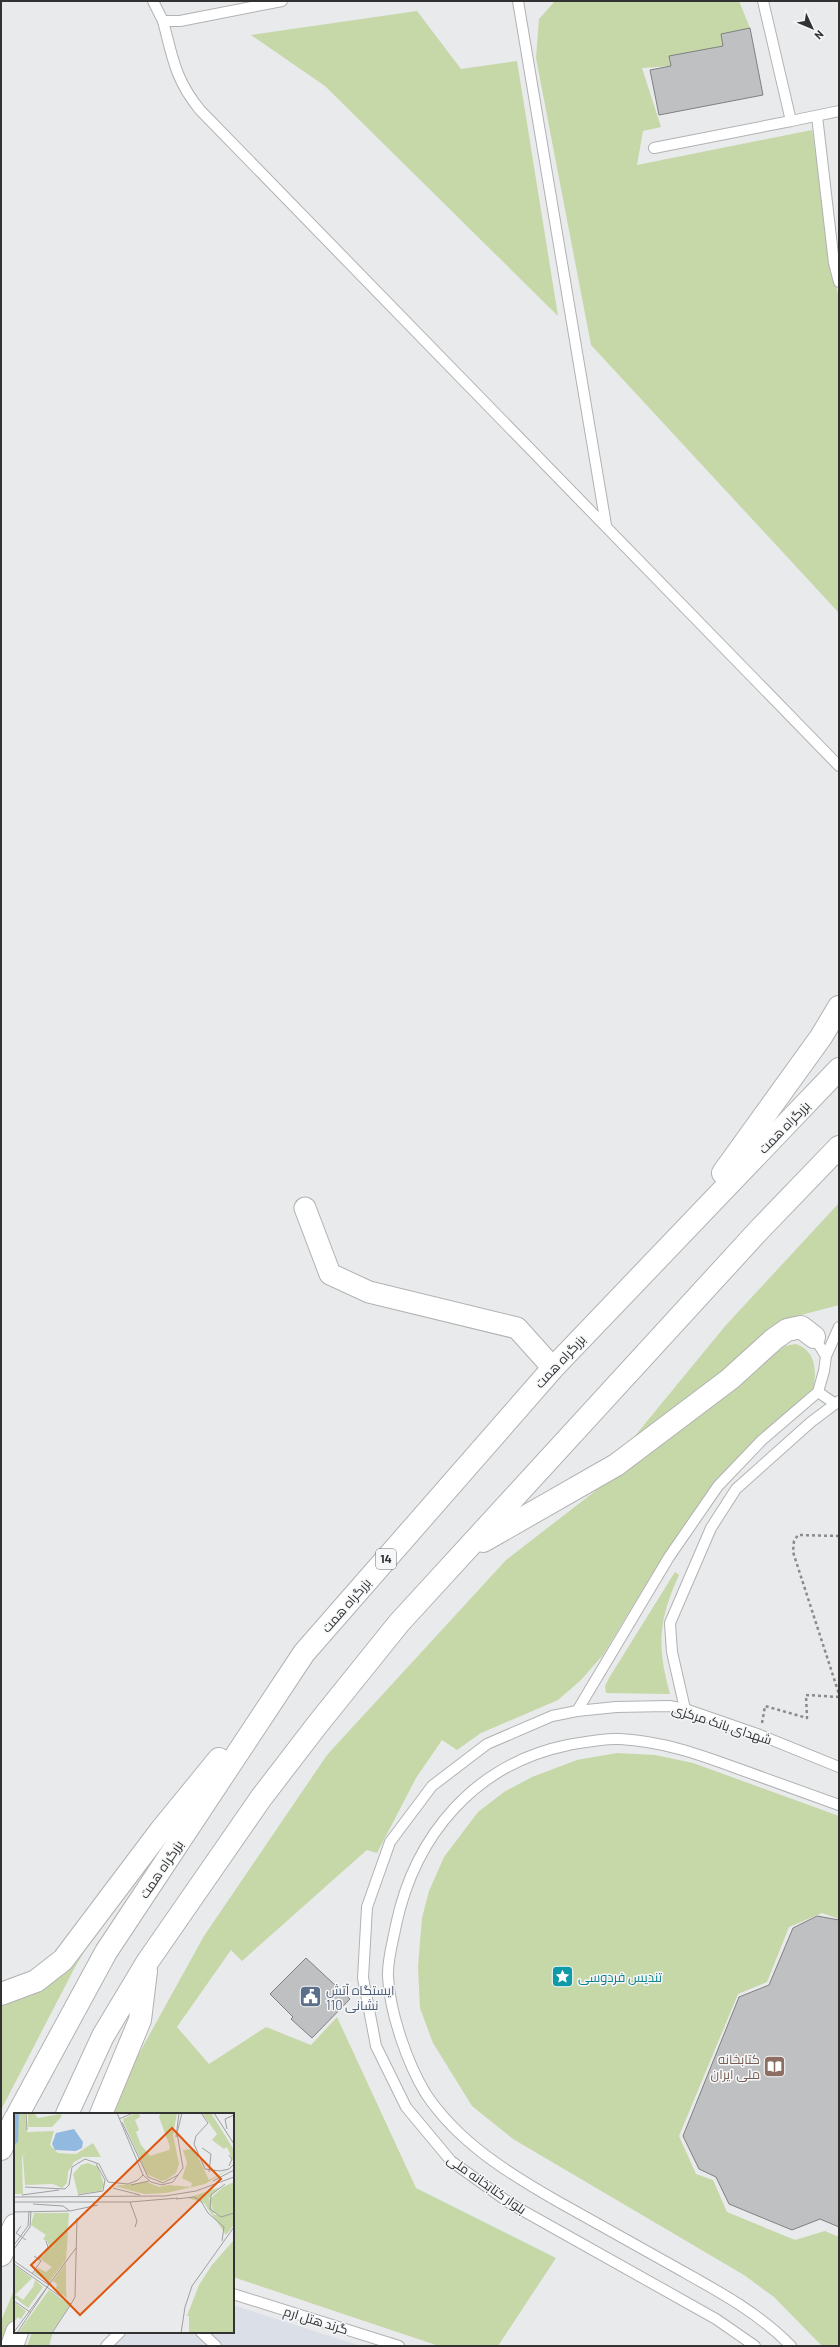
<svg xmlns="http://www.w3.org/2000/svg" width="840" height="2347" font-family="Barlow,Cairo,sans-serif">
<rect width="100%" height="100%" fill="#e9eaeb"/>
<path fill="#dbdfe7" d="M233 2305 361 2346H99L111 2332H233Z"/>
<g fill="#c6d7a8">
<path d="M555 1H739L750 28 721 34 723 46 671 66 642 68 661 127 643 131 637 165 812 130 839 302V613L591 345 536 58 539 19Z"/>
<path d="M417 11 461 69 517 61 558 316 325 86 251 35Z"/>
<path d="M839 1203V1305L801 1315 767 1336 625 1448 726 1325Z"/>
<path d="M796 1344C816 1351 817 1371 813 1389L751 1444 719 1477 654 1571 603 1655 580 1681 558 1700 481 1733 457 1750 442 1740 416 1778 377 1853 367 1850 360 1856 242 1961 231 1950 177 2027 209 2064 266 2027 311 2045 337 2017 416 2188 556 2258 498 2346H439L233 2277V2114H111L131 2068 204 1936 327 1755 506 1560 770 1356 785 1346Z"/>
<path d="M675 1572 679 1575C658 1621 657 1646 670 1694L606 1693 605 1686 609 1678Z"/>
<path d="M617 1753 655 1755 693 1763 839 1816V1919L822 1913 789 1927 767 1982 738 1994 679 2136 696 2174 713 2180 727 2212 795 2240 825 2231 839 2237V2346H822L774 2297 744 2275 513 2139 472 2106 433 2043 420 2008 418 1967 422 1918 429 1891 444 1857 478 1812 504 1792 532 1777 577 1760Z"/>
<path d="M112 1905 75 1967 1 2110V2004L33 1993Z"/>
<path d="M15 2288V2325L7 2346H1V2321Z"/>
<path d="M32 2332H53L49 2346H27Z"/>
</g>
<g fill="#bfc0c1" stroke="#7f8081">
<path d="M750 28 763 95 659 115 650 70 671 66 669 56 723 46 721 34Z"/>
<path d="M817 1916 839 1920V2227L820 2219 792 2230 729 2204 716 2177 699 2169 683 2136 739 1997 769 1985 793 1928Z"/>
<path d="M306 1958 350 1999 312 2038 291 2019 293 2017 270 1994Z"/>
</g>
<g fill="none" stroke-linecap="round" stroke-linejoin="round">
<defs>
<g id="lane">
<path d="M153 1 163 21H180L282 1"/>
<path d="M518 1 606 525"/>
<path d="M763 1 791 121 839 111"/>
<path d="M163 21C173 59 175 79 200 110L839 766"/>
<path d="M817 116 834 263 839 282"/>
<path d="M654 148 791 121"/>
<path d="M826 1356 839 1327"/>
<path d="M818 1392 834 1403"/>
<path d="M685 1709 672 1652 670 1623 711 1528 736 1489 811 1422 839 1401"/>
<path d="M577 1711 669 1557 718 1486 762 1440 818 1392 824 1371 826 1356 814 1337"/>
<path d="M233 2294 399 2346"/>
<path d="M201 2332 216 2346"/>
<path d="M106 2346 120 2332"/>
<path d="M755 2346 716 2319 511 2204 451 2161 406 2107 376 2046 363 1978 367 1907 390 1842 432 1786 487 1744 552 1716 577 1711 616 1707 669 1706 685 1709 760 1735 839 1767"/>
<path d="M791 2346C758 2312 716 2290 675 2267 635 2245 596 2223 557 2201 508 2173 458 2142 426 2094 407 2063 390 2013 388 1977 387 1961 393 1941 396 1925 415 1835 475 1764 568 1745 585 1742 603 1738 620 1739 662 1741 701 1755 739 1769 773 1781 806 1793 839 1805"/>
</g>
<path id="street" d="M305 1208 330 1274 369 1292 517 1328 553 1368"/>
<g id="highway">
<path d="M723 1173 821 1037 839 1007"/>
<path d="M483 1541 616 1465 730 1379 774 1339 787 1330 801 1327 814 1337"/>
<path d="M1 1994 36 1981 63 1960 161 1830 219 1759"/>
<path d="M18 2114 106 1952 304 1653 553 1368 839 1069"/>
<path d="M67 2114 103 2036 148 1961 261 1798 317 1725 399 1623 759 1230 839 1147"/>
<path d="M101 2114 140 2020 146 1971"/>
<path d="M1 2149 15 2119"/>
<path d="M1 2255 15 2225"/>
<path d="M12 2346 17 2332"/>
</g>
</defs>
<use href="#lane" stroke="#b1b2b3" stroke-width="12"/>
<use href="#street" stroke="#b1b2b3" stroke-width="23"/>
<use href="#highway" stroke="#b1b2b3" stroke-width="24"/>
<g stroke="#8a8b8c" stroke-width="2.5" stroke-dasharray="3 3" stroke-linecap="butt">
<path d="M839 1536 798 1535 794 1541 793 1552 839 1694"/>
<path d="M762 1723 765 1706 807 1718 806 1695 839 1697"/>
</g>
<use href="#lane" stroke="#fff" stroke-width="10"/>
<use href="#street" stroke="#fff" stroke-width="21"/>
<use href="#highway" stroke="#fff" stroke-width="22"/>
</g>
<defs>
<symbol id="sight-square" viewBox="-11 -11 22 22"><rect x="-9" y="-9" width="18" height="18" rx="4" fill="#0f9aa8" stroke="#f6f7f8"/><path d="M0-6L1.8-2.2L6-1.7L2.9 1.2L3.7 5.4L0 3.3L-3.7 5.4L-2.9 1.2L-6-1.7L-1.8-2.2Z" fill="#fff"/></symbol>
<symbol id="civic-square" viewBox="-11 -11 22 22"><rect x="-9" y="-9" width="18" height="18" rx="4" fill="#5c6f8a" stroke="#f6f7f8"/><path d="M-.6-6.5H3V-4.5H.6V-3L4-1V1h2V6H-6V1h2V-1L-.6-3ZM-1.2 2.5V6h2.4V2.5Z" fill="#fff"/></symbol>
<symbol id="library-square" viewBox="-11 -11 22 22"><rect x="-9" y="-9" width="18" height="18" rx="4" fill="#8d6e63" stroke="#f6f7f8"/><path d="M-6-4Q-3-5.5-.7-3.5V5Q-3 3-6 4ZM6-4Q3-5.5 .7-3.5V5Q3 3 6 4Z" fill="#fff"/></symbol>
</defs>
<g fill-rule="evenodd">
<use href="#sight-square" x="550" y="1964" width="25" height="25"/>
<use href="#civic-square" x="298" y="1984" width="25" height="25"/>
<use href="#library-square" x="762" y="2054" width="25" height="25"/>
</g>
<g text-anchor="middle" stroke-width="3" stroke-linejoin="round" paint-order="stroke">
<rect fill="#f6f7f8" stroke="#6d6d6e" stroke-width="1" x="376" y="1549" width="20" height="20" rx="3"/>
<g font-size="12" font-weight="bold" fill="#323233">
<text x="386" y="1563">14</text>
</g>
<g font-size="13" fill="#323233" stroke="#f6f7f8">
<text transform="translate(784 1127) rotate(-46)" y="5">بزرگراه همت</text>
<text transform="translate(560 1361) rotate(-47)" y="5">بزرگراه همت</text>
<text transform="translate(346 1605) rotate(-49)" y="5">بزرگراه همت</text>
<text transform="translate(722 1724) rotate(18)" y="5">شهدای بانک مرکزی</text>
<text transform="translate(161 1869) rotate(-56)" y="5">بزرگراه همت</text>
<text transform="translate(487 2184) rotate(35)" y="5">بلوار کتابخانه ملی</text>
<text transform="translate(316 2320) rotate(17)" y="5">گرند هتل ارم</text>
</g>
<g font-size="13" fill="#0d838f" stroke="#f6f7f8" text-anchor="start">
<text x="578" y="1982">تندیس فردوسی</text>
</g>
<g font-size="13" fill="#4e5e75" stroke="#f6f7f8" text-anchor="start">
<text x="326" y="1995">ایستگاه آتش<tspan x="326" dy="15">نشانی 110</tspan></text>
</g>
<g font-size="13" fill="#785e54" stroke="#f6f7f8" text-anchor="end">
<text x="760" y="2064">کتابخانه<tspan x="760" dy="15">ملی ایران</tspan></text>
</g>
</g>
<g transform="translate(14 2113)">
<rect width="220" height="220" fill="#e9eaeb"/>
<path d="M0 0H11L13 19 40 18 36 32 44 40 62 41 79 30 87 44H69L60 49 54 59 53 70 48 75 39 71 11 72 9 44 13 35 8 45 9 81H0ZM20 0 24 5 46 1 48 3 38 14H14V1ZM122 0H125L126 4 121 7 125 17 122 19 127 32 136 43 155 37 156 34 145 4 147 0H163L159 22 165 51 162 60 152 67 147 68 133 61 110 10 109 6ZM188 0H197L220 37V50L213 34 210 36 198 27 203 21ZM180 36 195 67 219 54 191 71 152 80 130 81 101 73 133 69 145 74 155 72 177 74 178 70 168 65 173 50 169 37ZM74 50 84 54 90 72 87 78 64 81 59 61 67 52ZM220 69V99L213 103 200 100 196 86 209 74ZM206 74 195 85 200 102 220 100V112L212 122 190 90 174 85ZM20 100H55L52 147 35 169 20 160 24 155 32 159 38 154 26 146 35 134 34 129 29 126 32 122 17 112ZM220 127V220H175V203H173L185 172 198 152ZM52 150V178L53 185 42 177 43 171 39 168ZM0 152 18 165 0 183ZM21 167 29 174 14 195 0 184 2 182 9 187 19 174ZM35 177 56 192 37 220H4ZM0 189 12 198 7 206 4 204 0 209Z" fill="#c6d7a8"/>
<path d="M0 0H5L4 29 1 31ZM60 16 69 29 68 35 62 38 41 37 38 31 42 20Z" fill="#92b9e0"/>
<path fill="none" stroke="#a0a0a1" stroke-width="1" d="M12 0 13 17M103 0 129 62 137 69 148 72 159 69 169 55 163 20 168 0M187 0 194 10 182 23 180 31 191 56 206 58 215 56 220 51M200 0 220 31M105 6 119 0M108 9 134 64 149 70 164 62M213 16 211 6 220 2M162 24 165 0M188 35 197 41 195 59M82 51 91 67 89 78M215 53 218 46 215 42M199 68 220 57M211 71 197 82 196 96 207 104 220 100M117 72 135 68M11 74 51 76 55 72 58 54 71 46 85 51 94 69 114 71 124 67 129 62M99 75 126 82M8 82 45 77M64 82 89 78M0 84 151 83 182 78 220 64M162 86 180 84 187 88 194 100 210 114 208 128M0 89H116L164 85M116 89 123 108 121 114M19 91 49 93 56 98 84 92M0 99 55 98M7 113 2 120 12 127M0 132 14 113 15 98M0 136 16 114 17 98M25 146 34 134 32 128M0 148 35 172M0 151 57 191 38 220M18 161 27 148 20 143M0 188 16 199M57 191 61 184 63 105M0 219 62 135M3 220 34 173M167 220 171 194 178 173 220 114"/>
<path fill="#df570e" fill-opacity="0.15" stroke="#df570e" stroke-width="2" d="M158 15 207 66 66 202 17 152Z"/>
<rect width="220" height="220" fill="none" stroke="#323233" stroke-width="2"/>
</g>
<rect width="840" height="2347" fill="none" stroke="#323233" stroke-width="4"/>
<g transform="translate(812 28) rotate(134)" stroke="#f6f7f8" stroke-width="3" paint-order="stroke">
<path d="M0-3L7 15L0 10L-7 15Z" fill="#323233"/>
<text y="-6" font-size="11" font-weight="bold" text-anchor="middle" fill="#323233">N</text>
</g>
</svg>
